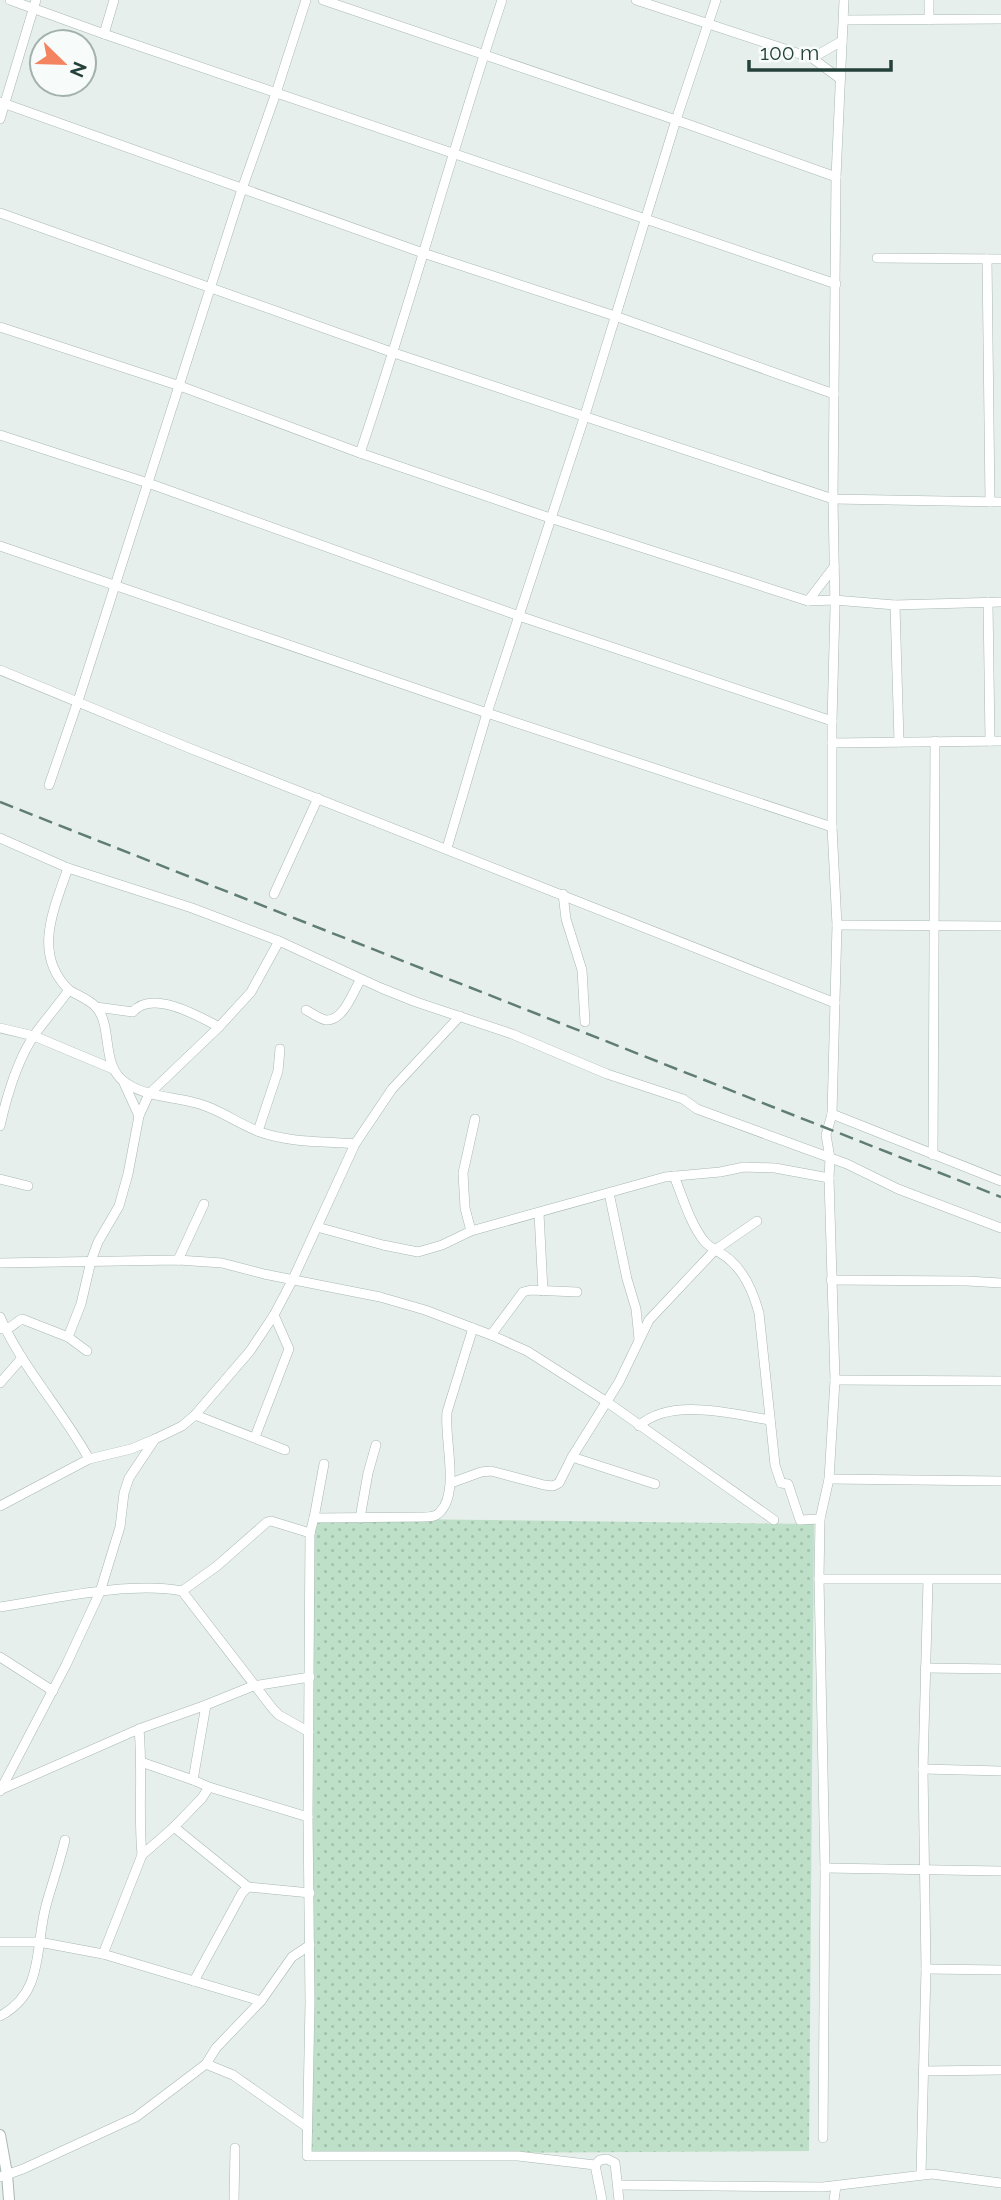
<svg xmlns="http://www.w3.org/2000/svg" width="1001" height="2200" font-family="Raleway,sans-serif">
<defs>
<pattern id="grass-dots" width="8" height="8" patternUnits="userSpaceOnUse" patternTransform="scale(1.75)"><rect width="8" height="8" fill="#bfe0c8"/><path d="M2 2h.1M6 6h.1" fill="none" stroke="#a4c1ad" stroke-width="1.8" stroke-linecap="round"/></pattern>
</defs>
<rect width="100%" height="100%" fill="#e6efeb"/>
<path fill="url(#grass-dots)" d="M314 1518 814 1524 809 2151 312 2154Z"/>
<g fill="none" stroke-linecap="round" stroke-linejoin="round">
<defs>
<g id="minor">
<path d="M10 0 104 34 836 284"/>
<path d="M323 0 676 120 836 177"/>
<path d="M636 0 812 58 839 78"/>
<path d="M929 0V20"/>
<path d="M844 20 1001 19"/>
<path d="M104 34 114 0"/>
<path d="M812 58 842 41"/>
<path d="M0 102 423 253 615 316 834 394"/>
<path d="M0 119 36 0"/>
<path d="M0 213 394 353 833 499 1001 502"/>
<path d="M877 258 1001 259"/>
<path d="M987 259 990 502"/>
<path d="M0 327 180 386 360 453 550 518 808 601 834 600 895 605 1001 602"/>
<path d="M0 435 148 483 519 616 832 721"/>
<path d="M360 453C411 303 452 150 502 0"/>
<path d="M0 546 487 713 832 827"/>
<path d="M808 601 834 567"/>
<path d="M988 602 990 741"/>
<path d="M895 605 899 742"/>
<path d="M0 670 189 748 835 1003"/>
<path d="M832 743 1001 741"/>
<path d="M49 785 78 701 242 189 276 93 306 0"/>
<path d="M0 838 68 868 192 908 279 941 381 988 416 1002 512 1034 607 1074 683 1099 697 1109 847 1164 898 1189 1001 1228"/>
<path d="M447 848 487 713 585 415 676 120 716 0"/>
<path d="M274 894 318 798"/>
<path d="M563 894 566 919 582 970 585 1022"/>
<path d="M837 925 1001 926"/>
<path d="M69 990C77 995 90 1000 96 1007 112 1025 102 1059 120 1078 140 1097 171 1096 196 1103 218 1108 238 1124 260 1132 291 1143 323 1141 355 1144"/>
<path d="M96 1007 133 1012C151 989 199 1016 219 1027"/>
<path d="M306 1010C312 1013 319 1019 326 1020 344 1021 353 991 361 979"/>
<path d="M0 1028 34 1036 113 1069"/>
<path d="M123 1081 139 1116"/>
<path d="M832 1114 1001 1181"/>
<path d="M0 1126C7 1095 17 1060 35 1034 46 1019 58 1005 69 990 32 954 54 909 68 868"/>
<path d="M258 1131 278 1071 280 1049"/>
<path d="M933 1155 935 741"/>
<path d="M674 1176C683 1198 690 1223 704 1241 712 1250 723 1253 731 1261 746 1274 754 1295 759 1313L775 1465 781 1483 788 1484 800 1520 820 1519"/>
<path d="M0 1179 28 1186"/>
<path d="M609 1193 627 1279 636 1309 639 1339"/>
<path d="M539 1213 543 1291"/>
<path d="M317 1227 383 1245 418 1252 442 1245 471 1231 665 1177 720 1172 744 1167 775 1168 829 1178"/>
<path d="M471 1231 465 1208 463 1173 475 1119"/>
<path d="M178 1260 204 1204"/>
<path d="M0 1263 178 1260 222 1263 264 1274 380 1297 425 1310 491 1335 527 1351 607 1402 774 1520"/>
<path d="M831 1280 967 1281 1001 1283"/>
<path d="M0 1317C23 1369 62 1410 89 1459"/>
<path d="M2 1329C11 1330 15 1322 22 1319L68 1337 87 1351"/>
<path d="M491 1335 523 1292 531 1290 577 1292"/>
<path d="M68 1337 81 1304 91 1261 98 1242 119 1206 128 1174 139 1116 149 1094 219 1027 251 992 279 941"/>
<path d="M835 1380 1001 1381"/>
<path d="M0 1383 21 1359"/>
<path d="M195 1415 285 1450"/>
<path d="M639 1426C670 1397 732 1414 770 1420"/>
<path d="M255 1437 289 1349 274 1315"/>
<path d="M572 1457 655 1484"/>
<path d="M829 1479 1001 1481"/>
<path d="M451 1483 481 1472 491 1471 544 1485 553 1486 559 1483 572 1457 619 1382 649 1320 715 1250 757 1221"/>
<path d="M0 1506 89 1459 131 1449 155 1439 182 1426 195 1415 250 1351 274 1315 293 1279 355 1144 392 1089 460 1016"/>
<path d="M314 1518 424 1517C430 1517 436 1517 440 1512 460 1492 444 1439 447 1412L473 1328"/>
<path d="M360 1518 368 1473 376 1445"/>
<path d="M310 1533 314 1518 324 1464"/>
<path d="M819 1579H1001"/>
<path d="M182 1591 273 1709 279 1715 309 1732"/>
<path d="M0 1607C53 1599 130 1581 182 1591L217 1566 267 1522 271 1521 310 1533 308 1817 310 2002 307 2156H518L595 2165 600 2160 607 2159 615 2163 619 2200"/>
<path d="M0 1657 53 1691"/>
<path d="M925 1668 1001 1669"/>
<path d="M139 1729C143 1771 138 1813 142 1855"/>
<path d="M141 1762 193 1780"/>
<path d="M923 1769 1001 1771"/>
<path d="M209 1787 308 1817"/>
<path d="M0 1790 139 1729 206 1705 253 1686 310 1677"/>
<path d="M0 1791 66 1665 100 1592 120 1527 124 1493 129 1478 155 1439"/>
<path d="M174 1827 248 1887 310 1893"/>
<path d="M825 1868 1001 1871"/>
<path d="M0 1942H39L103 1954 261 2001 292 1957 310 1945"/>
<path d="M103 1954 142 1855 174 1827 202 1798 209 1787 193 1780 206 1705"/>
<path d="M926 1969 1001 1970"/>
<path d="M194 1981 242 1893 248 1887"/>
<path d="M0 2016C46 1992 34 1945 47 1902 53 1881 60 1861 65 1840"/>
<path d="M206 2064 216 2048 261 2001"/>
<path d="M923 2071 1001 2070"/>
<path d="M823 2138 825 1868 819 1579 820 1519 829 1479 835 1380 829 1178 830 1158 826 1135 832 1114 837 925 832 827V721L835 608 833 499 836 177 844 0"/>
<path d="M595 2165 602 2200"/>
<path d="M921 2175 926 1969 923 1769 928 1581"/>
<path d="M0 2177 23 2169 136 2117 206 2064 233 2075 307 2127"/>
<path d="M618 2185 823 2187 932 2174 1001 2183"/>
<path d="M234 2200 235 2148"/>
<path d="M834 2200 836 2186"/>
</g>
<path id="tertiary" d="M0 2135 7 2174 9 2200"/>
</defs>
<use href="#minor" stroke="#a8b8b2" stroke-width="10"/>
<use href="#tertiary" stroke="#a8b8b2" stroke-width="12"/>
<use href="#minor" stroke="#fff" stroke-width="9"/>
<use href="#tertiary" stroke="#fff" stroke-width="10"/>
<path stroke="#5f7d75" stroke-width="2.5" stroke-dasharray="14 7" stroke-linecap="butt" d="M0 802 1001 1197"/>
</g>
<g transform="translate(63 63) rotate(113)"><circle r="33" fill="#f7fbf9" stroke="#a3b1ad" stroke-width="2"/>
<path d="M0-5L12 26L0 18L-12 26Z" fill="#f4845f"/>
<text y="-10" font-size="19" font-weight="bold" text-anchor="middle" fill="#24423a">N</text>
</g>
<path d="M749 60v10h142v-10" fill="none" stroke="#24423a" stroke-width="3.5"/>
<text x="760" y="60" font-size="21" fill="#24423a" stroke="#f7fbf9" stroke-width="5" paint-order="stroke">100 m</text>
</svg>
